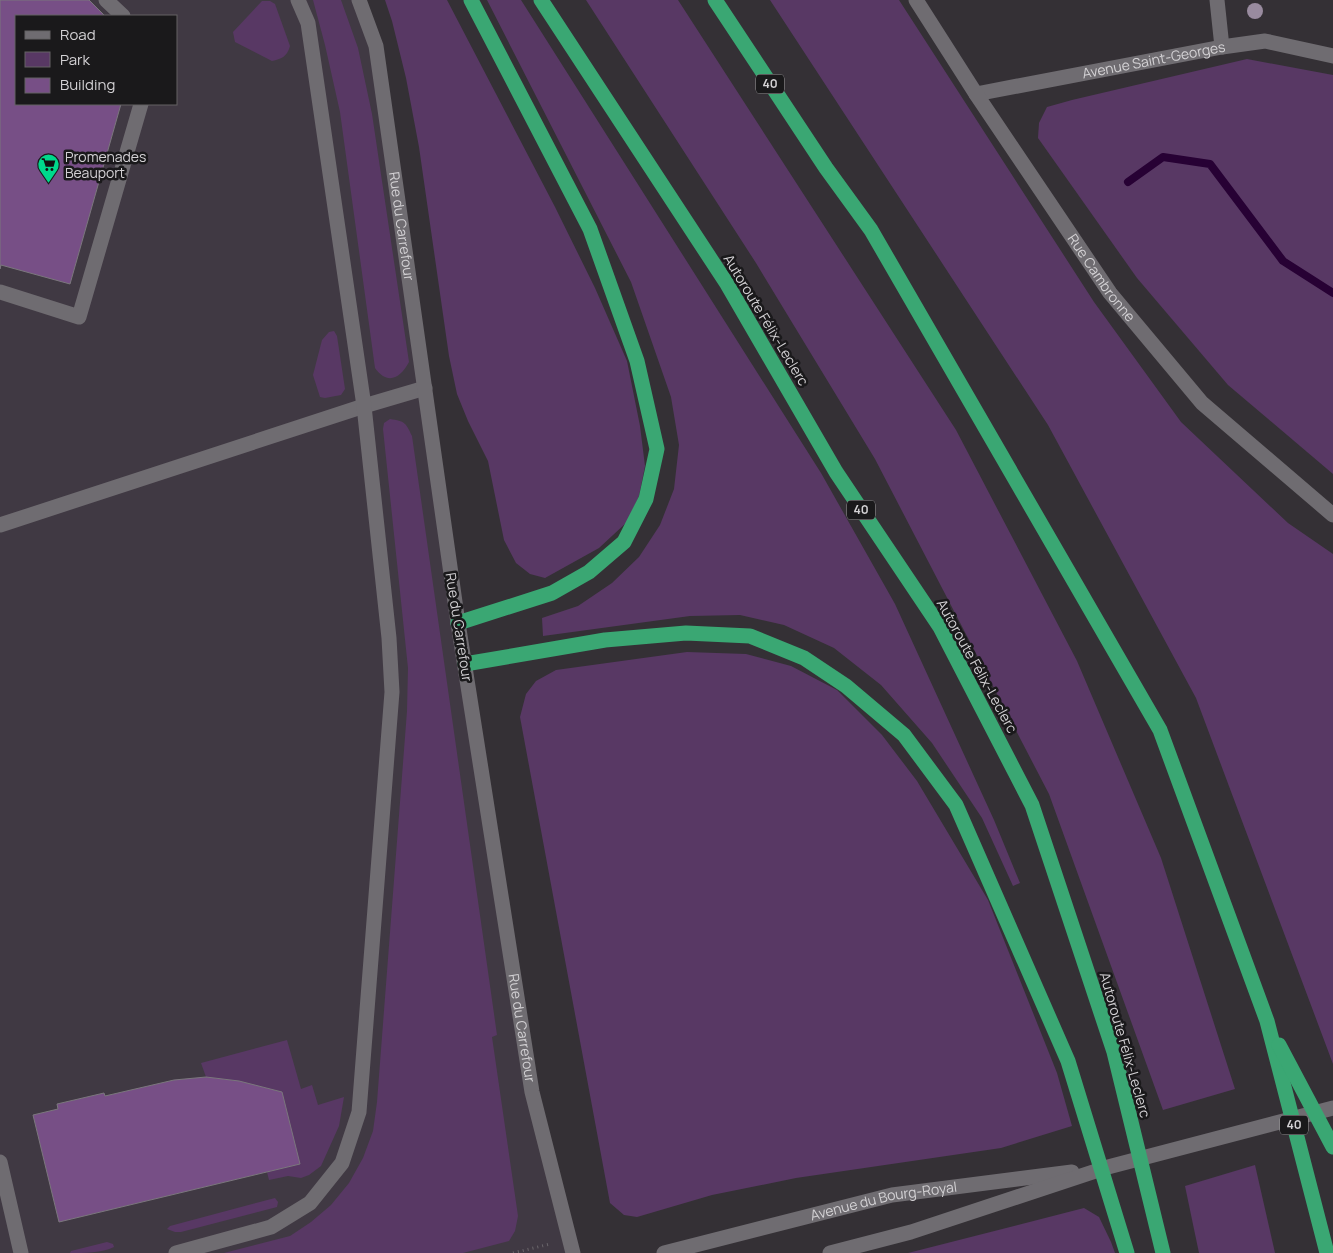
<svg xmlns="http://www.w3.org/2000/svg" width="1333" height="1253" font-family="Manrope,sans-serif">
<rect width="100%" height="100%" fill="#343035"/>
<path fill="#403943" fill-rule="evenodd" d="M0 0H359L376 46 532 1092 573 1253H0ZM16 16H176V104H16Z"/>
<g fill="#583864">
<path d="M313 0H341L358 48 372 114 409 362C400 379 387 385 375 368L340 112 325 45Z"/>
<path d="M385 0H447L555 207 595 288 627 361 640 426 645 466 639 496 627 522 599 548 545 578 530 574 516 563 504 540 488 461 468 421 457 394 449 356 419 147 406 78 392 21Z"/>
<path d="M487 0H521L821 473 895 604 994 820 1020 883 1013 886 982 818 932 743 881 685 834 648 784 625 740 615 690 616 543 636 542 618 578 606 612 583 639 557 660 525 674 489 679 445 671 397 631 282Z"/>
<path d="M586 0H678L956 430 1077 661 1161 858 1235 1089 1163 1110 1049 794 875 459 756 263Z"/>
<path d="M770 0H899L1094 302 1181 422 1288 523 1333 554V1064L1196 698 1048 425Z"/>
<path d="M262 1H270L275 4 290 46C287 57 281 59 272 61L235 42 233 32Z"/>
<path d="M1247 59 1333 75V474L1228 385 1137 278 1038 138 1039 123 1047 107 1072 100Z"/>
<path d="M334 331 337 336 345 389 341 395 325 398 320 397 313 375 322 340 329 332Z"/>
<path d="M390 419C405 421 406 423 412 436L497 1035 492 1037 518 1216 515 1231 509 1241 463 1253H224L290 1236 311 1222 331 1205 349 1183 363 1158 373 1131 377 1102 407 711 408 668 383 429 384 423Z"/>
<path d="M687 652 746 654 791 666 837 690 882 735 917 781 988 900 1057 1073 1072 1126 1001 1148 796 1178 712 1195 637 1217 624 1215 610 1203 520 717 526 694 536 681 556 670Z"/>
<path d="M287 1040 301 1089 312 1085 318 1105 344 1097 339 1126 321 1166 309 1175 301 1178 288 1176 269 1180 267 1172 299 1164 282 1092 239 1081 206 1077 201 1063Z"/>
<path d="M1255 1165 1275 1253H1199L1185 1186Z"/>
<path d="M275 1198 278 1202 277 1207 181 1232H175L167 1229 170 1226Z"/>
<path d="M1084 1208 1099 1217 1111 1242 1115 1253H908Z"/>
<path d="M107 1242 113 1244 114 1247C102 1253 84 1253 70 1253L71 1251Z"/>
</g>
<g fill="none" stroke-linecap="round" stroke-linejoin="round">
<path stroke="#270134" stroke-width="8" d="M1128 182 1163 157 1210 164 1283 261 1333 293"/>
</g>
<g fill="#774f86" stroke="#7b777d">
<path d="M0 0H89L104 15 103 16H16V104H121L70 284 1 265 0 269Z"/>
<path d="M206 1077 239 1081 282 1092 300 1164 59 1222 33 1115 58 1109 57 1104 104 1093 105 1096 174 1080Z"/>
</g>
<g fill="none" stroke-linecap="round" stroke-linejoin="round">
<path stroke="#6a666b" stroke-width="3" stroke-dasharray="1 4" stroke-linecap="butt" d="M513 1253 550 1244"/>
<g stroke="#6f6c71" stroke-width="15">
<path d="M106 0 123 16"/>
<path d="M0 292 79 317 141 104"/>
<path d="M0 525 364 406 425 388"/>
<path d="M0 1162 21 1253"/>
<path d="M176 1253 271 1227 310 1203 342 1163 359 1112 392 692 389 638 364 406 308 23 298 0"/>
</g>
<g stroke="#6f6c71" stroke-width="15">
<path id="s1" d="M359 0 376 46 458 623"/>
<path d="M1217 0 1222 47"/>
<path id="s2" d="M976 94 1222 47 1265 41 1333 56"/>
</g>
<g stroke="#6f6c71" stroke-width="15">
<path id="s3" d="M916 0 976 94 1110 293 1202 403 1333 515"/>
<path id="s4" d="M458 623 532 1092 573 1253"/>
<path id="s5" d="M664 1253 892 1195 1072 1172"/>
<path d="M830 1253 911 1232 1108 1167 1333 1108"/>
</g>
<g stroke="#3aa773" stroke-width="15">
<path d="M541 0 727 284 836 472 940 627 1032 805 1114 1052 1163 1253"/>
<path d="M715 0 826 168 871 230 1160 730 1267 1021 1327 1253"/>
<path d="M458 623 552 593 589 572 624 542 646 499 657 449 637 361 590 229 471 0"/>
<path d="M465 664 605 640 686 633 750 636 804 658 846 686 904 735 956 805 1068 1061 1127 1253"/>
<path d="M1279 1045 1333 1147"/>
</g>
</g>
<circle fill="#998b9f" cx="1255" cy="11" r="8"/>
<defs>
<symbol id="supermarket-pin" viewBox="-11 -11 22 30"><path d="M0 17L-7.5 6A9.5 9.5 0 1 1 7.5 6Z" fill="#00d98c" stroke="#1a191b"/><path d="M-6-5.5h2.5l.6 2H6L4.5 2H-2.5L-4.4-4H-6ZM-1.5 3.2a1.3 1.3 0 1 0 .1 0ZM3 3.2a1.3 1.3 0 1 0 .1 0Z" fill="#111"/></symbol>
</defs>
<g fill-rule="evenodd">
<use href="#supermarket-pin" x="36" y="152" width="25" height="34"/>
</g>
<g text-anchor="middle" stroke-width="5" stroke-linejoin="round" paint-order="stroke">
<g fill="#1a191b" stroke="#9c9a9c" stroke-width="1">
<rect x="756" y="74.5" width="28" height="19" rx="4"/>
<rect x="847" y="500.5" width="28" height="19" rx="4"/>
<rect x="1280" y="1115.5" width="28" height="19" rx="4"/>
</g>
<g font-size="12" font-weight="bold" fill="#d3d1d4">
<text x="770" y="88">40</text>
<text x="861" y="514">40</text>
<text x="1294" y="1129">40</text>
</g>
<g font-size="14" fill="#d3d1d4" stroke="#1a191b">
<text dy="5" stroke="none"><textPath href="#s2" startOffset="181">Avenue Saint-Georges</textPath></text>
<text dy="5" stroke="none"><textPath href="#s1" startOffset="231">Rue du Carrefour</textPath></text>
<text dy="5" stroke="none"><textPath href="#s3" startOffset="334">Rue Cambronne</textPath></text>
<text transform="translate(766 320) rotate(59)" y="5">Autoroute Félix-Leclerc</text>
<text transform="translate(459 627) rotate(81)" y="5">Rue du Carrefour</text>
<text transform="translate(977 666) rotate(61)" y="5">Autoroute Félix-Leclerc</text>
<text dy="5" stroke="none"><textPath href="#s4" startOffset="410">Rue du Carrefour</textPath></text>
<text transform="translate(1125 1045) rotate(74)" y="5">Autoroute Félix-Leclerc</text>
<text dy="5" stroke="none"><textPath href="#s5" startOffset="226">Avenue du Bourg-Royal</textPath></text>
</g>
<g font-size="14" fill="#d3d1d4" stroke="#1a191b" text-anchor="start">
<text x="65" y="162">Promenades<tspan x="65" dy="16">Beauport</tspan></text>
</g>
</g>
<rect x="15" y="15" width="162" height="90" fill="#1a191b" stroke="#646365"/>
<rect x="25" y="31" width="25" height="8" fill="#6f6c71" stroke="#646365"/>
<text x="60" y="40" font-size="15" fill="#d3d1d4">Road</text>
<rect x="25" y="52" width="25" height="15" fill="#583864" stroke="#646365"/>
<text x="60" y="65" font-size="15" fill="#d3d1d4">Park</text>
<rect x="25" y="78" width="25" height="15" fill="#774f86" stroke="#646365"/>
<text x="60" y="90" font-size="15" fill="#d3d1d4">Building</text>
</svg>
